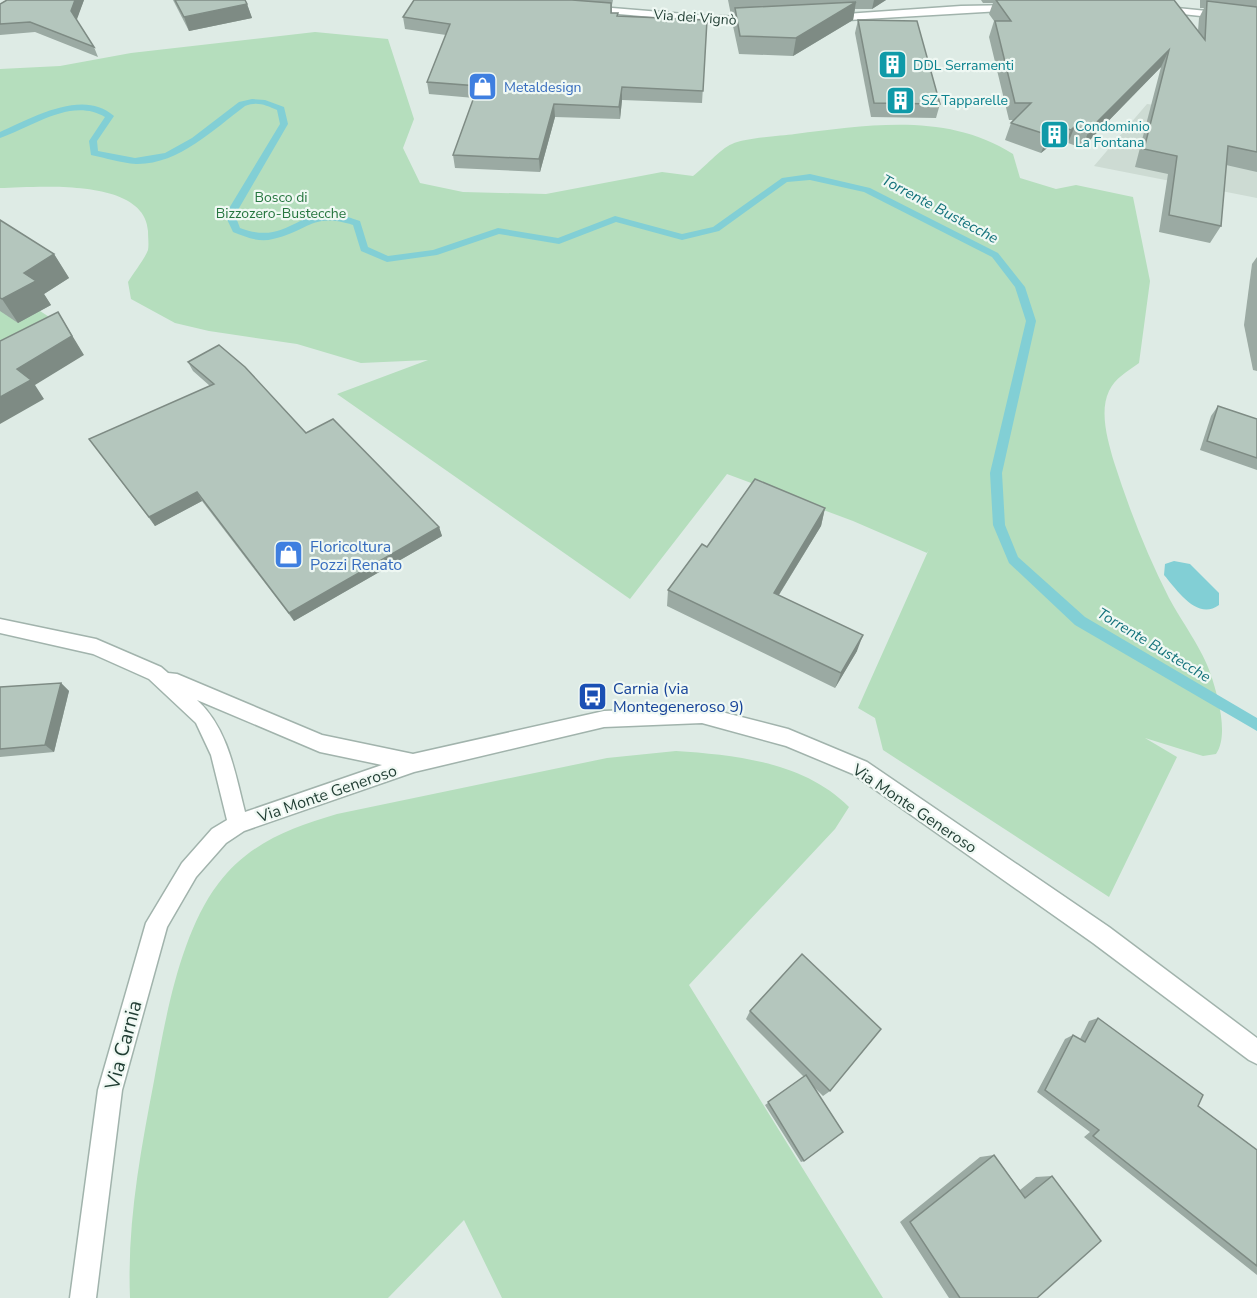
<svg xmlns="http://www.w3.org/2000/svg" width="1257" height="1298" font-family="'Nunito Sans',sans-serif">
<rect width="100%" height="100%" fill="#deebe5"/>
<path fill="#cddbd3" d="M1257 65V198L1094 166 1147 104 1155 105Z"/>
<g fill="#b5debd">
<path d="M315 32 388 39 414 119 403 148 420 183 463 192 546 194 662 172 693 176C704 168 720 149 732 144 745 138 780 136 795 134 869 125 947 112 1013 154L1020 178 1056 189 1076 185 1133 197 1150 281 1139 363C1128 371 1115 378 1109 391 1099 412 1108 441 1114 462 1129 509 1147 555 1169 598 1182 622 1203 650 1211 675 1218 697 1229 735 1216 754L1203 756 1145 738 1177 757 1109 897 883 750 875 718 858 708 929 549 927 553 853 521 727 474 630 599 337 394 428 360 361 363 297 344 209 331 175 323 131 299 128 282C134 272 144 260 148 250 149 245 148 237 148 231 145 177 37 187 0 188V69L60 66 131 53Z"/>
<path d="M0 311H40L60 324 0 355Z"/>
<path d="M676 751C736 755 804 762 849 807L835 829 689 985 883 1298H502L464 1220 388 1298H130C127 1224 140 1154 154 1081 165 1020 180 934 218 884 249 843 290 828 337 814L607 758Z"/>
</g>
<path fill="#82cfd5" d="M1174 561 1190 564 1219 593V605C1197 621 1177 590 1164 575L1165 564Z"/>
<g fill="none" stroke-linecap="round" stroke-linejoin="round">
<path fill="#82cfd5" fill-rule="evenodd" d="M252 99 265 100 284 107 288 124 235 215 240 228C285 245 295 212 333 213 342 214 352 219 360 221L368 247 388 256 433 250 498 228 558 238 615 216 682 234 713 227 782 178 810 174 870 188 998 253 1025 287 1036 321 1002 473 1005 525 1018 557 1085 617 1257 718V731L1075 625 1009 563 993 525 990 473 1026 321 1015 287 992 257 864 192 810 180 787 182 719 231 682 240 616 222 559 244 499 234 437 255 387 262 361 251 353 225C312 212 309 231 273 239 259 243 246 237 233 232L225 215 280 124 277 110C266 105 257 101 245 106 214 129 178 165 136 164 121 163 106 158 91 155L89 141 105 117C71 97 33 127 0 138V132C32 118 83 88 114 116L97 141 98 151 135 158 165 153 192 138 239 102Z"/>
<defs>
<g id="street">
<path d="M1016 5 1021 8 1019 10 831 21 826 18 831 15 961 6Z"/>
<path d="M588 6 709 16 758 17 763 20 758 23 709 22 585 11 583 9Z"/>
<path d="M1157 6 1257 16V22L1154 11V7Z"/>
<path d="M0 619 96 639 161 667 168 673 177 674 322 735 413 754 604 711 702 707 788 729 867 762 1109 927 1257 1038V1064L1249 1060 1093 943 853 774 786 746 702 723 604 727 414 772 244 831 226 843 196 877 167 927 122 1090 96 1298H70L98 1090 146 923 182 863 212 829 227 820 211 755 196 723 149 679 93 654 0 633ZM197 700 320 752 382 765 245 812C235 773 228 728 197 700Z"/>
</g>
</defs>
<use href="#street" stroke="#a1b3ac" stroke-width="3"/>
<use href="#street" fill="#fff" fill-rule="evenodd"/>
</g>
<g fill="#9baaa3">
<path d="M84 0 76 20 94 47 98 57 35 32 0 35V4Z"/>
<path d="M173 0H245L247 4 252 18 189 31Z"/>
<path d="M414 0H613L612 5V13H618V16L707 20 702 103 622 100 620 119 555 117 540 172 455 168 453 155 474 98 429 94 427 82 446 35 405 29 403 17Z"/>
<path d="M728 0H886L872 9H855L853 20 793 56 739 54 733 26 734 15H731Z"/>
<path d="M981 0H1174L1198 31 1199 18 1204 8H1200V0H1257V172L1226 165 1221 226 1210 243 1159 232 1168 174 1135 167 1161 67 1082 148 1068 143 1063 148 1052 144 1041 153 1005 140 1011 123 1013 120H1009L989 37 994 21 989 14 993 3H983Z"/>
<path d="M858 20 940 104 936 118 871 117 855 33Z"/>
<path d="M0 220 54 254 69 278 44 294 51 305 18 323 0 311Z"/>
<path d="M1257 257V371L1253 370 1244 325 1252 264Z"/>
<path d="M188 362 306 433 439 527 442 536 294 621 202 501 155 526 89 439 210 386 193 371Z"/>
<path d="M1218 406 1257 419V470L1200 450 1211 416Z"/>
<path d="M825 508 821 526 779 595 857 651 835 688 667 606 668 590 707 547Z"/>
<path d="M61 683 69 691 54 752 0 757V687Z"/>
<path d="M750 1011 830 1091 823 1096 813 1086 804 1161 801 1162 765 1105 804 1077 746 1019Z"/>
<path d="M1098 1018 1198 1106 1257 1150V1275L1084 1137 1090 1132 1037 1092 1065 1039 1073 1035 1080 1039 1089 1021Z"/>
<path d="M994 1155 1020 1190 1036 1177 1052 1176 1037 1298H949L900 1222 980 1157Z"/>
</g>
<g fill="#7e8b84">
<path d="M75 0H84L76 22 71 11Z"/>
<path d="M874 0H886L872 9Z"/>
<path d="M856 2 853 20 793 56 796 38Z"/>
<path d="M247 4 252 18 189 31 184 17Z"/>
<path d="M1169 50 1161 67 1082 148 1089 130Z"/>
<path d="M622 87V100L620 119 619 107Z"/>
<path d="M554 104 555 117 540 172 539 159Z"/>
<path d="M1059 126 1052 144 1041 153 1048 135Z"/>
<path d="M1075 126 1068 143 1063 148 1071 130Z"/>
<path d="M54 254 69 278 44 294 51 305 18 323 2 299 24 273Z"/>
<path d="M58 312 84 355 35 385 44 399 0 424V397L17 369Z"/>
<path d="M197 492 202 501 155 526 149 517Z"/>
<path d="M825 508 821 526 770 609 774 593Z"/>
<path d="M439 527 442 536 294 621 289 613Z"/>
<path d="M863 635 857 651 835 688 841 673Z"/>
<path d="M61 683 69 691 54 752 45 745Z"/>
</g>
<g fill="#b4c6bd" stroke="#7e8b84" stroke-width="1.5">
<path d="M7 0H75L71 11 94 47 30 22 0 24V4Z"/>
<path d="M175 0H245L247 4 184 17Z"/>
<path d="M414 0H572L611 3V13H618L617 16 707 20 703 91 622 87 619 107 554 104 539 159 453 155 478 86 427 82 450 24 403 17Z"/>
<path d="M996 0H1174L1205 40 1207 1 1257 7V152L1228 146 1221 226 1169 215 1177 156 1144 149 1169 50 1089 130 1075 126 1071 130 1059 126 1048 135 1011 123 1031 103H1015L995 21H1011Z"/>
<path d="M856 2 796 38 740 36 735 8Z"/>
<path d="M858 20 917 21 940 104 874 103Z"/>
<path d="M0 220 54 254 24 273 36 281 2 299 0 298Z"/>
<path d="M58 312 72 336 17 369 31 380 0 397V341Z"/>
<path d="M219 345 245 367 306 433 333 419 439 527 289 613 197 492 149 517 89 439 214 384 188 362Z"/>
<path d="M1218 406 1257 419V458L1207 441Z"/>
<path d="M755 479 825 508 774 593 863 635 841 673 668 590 702 544 707 547Z"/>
<path d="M61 683 45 745 0 749V687Z"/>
<path d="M802 954 881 1029 830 1091 750 1011Z"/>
<path d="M1098 1018 1203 1095 1198 1106 1257 1150V1266L1093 1136 1099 1130 1045 1090 1073 1035 1085 1042Z"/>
<path d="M806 1075 843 1132 804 1161 768 1102Z"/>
<path d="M994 1155 1025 1198 1052 1176 1101 1241 1037 1298H960L910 1222Z"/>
</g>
<defs>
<symbol id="building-square" viewBox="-11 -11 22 22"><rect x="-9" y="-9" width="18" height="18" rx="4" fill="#0f9aa8" stroke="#eff8f3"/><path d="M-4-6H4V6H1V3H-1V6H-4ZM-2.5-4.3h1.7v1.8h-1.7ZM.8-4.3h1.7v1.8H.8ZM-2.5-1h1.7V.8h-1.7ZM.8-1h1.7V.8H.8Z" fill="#fff"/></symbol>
<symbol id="shop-square" viewBox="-11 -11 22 22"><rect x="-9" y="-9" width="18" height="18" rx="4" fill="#3f7fe0" stroke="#eff8f3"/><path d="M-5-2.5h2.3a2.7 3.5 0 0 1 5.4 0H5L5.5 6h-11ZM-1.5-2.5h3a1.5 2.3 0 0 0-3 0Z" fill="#fff"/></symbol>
<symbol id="bus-square" viewBox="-11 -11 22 22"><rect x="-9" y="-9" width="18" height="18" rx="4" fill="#1a4fb4" stroke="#eff8f3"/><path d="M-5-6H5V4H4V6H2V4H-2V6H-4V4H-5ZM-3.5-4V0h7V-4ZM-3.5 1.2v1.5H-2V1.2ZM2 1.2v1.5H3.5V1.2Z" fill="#fff"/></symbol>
</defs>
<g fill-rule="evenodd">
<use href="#building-square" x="876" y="48" width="33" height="33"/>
<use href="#shop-square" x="466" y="70" width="33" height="33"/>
<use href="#building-square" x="884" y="84" width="33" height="33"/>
<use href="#building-square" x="1038" y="118" width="33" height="33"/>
<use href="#shop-square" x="272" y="538" width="33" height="33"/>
<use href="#bus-square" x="576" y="680" width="33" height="33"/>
</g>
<g text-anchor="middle" stroke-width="4.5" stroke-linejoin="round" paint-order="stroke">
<g font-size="14" fill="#1f3c32" stroke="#eff8f3">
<text transform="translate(695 17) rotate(4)" y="5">Via dei Vignò</text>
</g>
<g font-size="14" fill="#0d838f" stroke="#eff8f3" text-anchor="start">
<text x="913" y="70">DDL Serramenti</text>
<text x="921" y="105">SZ Tapparelle</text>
<text x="1075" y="131">Condominio<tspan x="1075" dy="16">La Fontana</tspan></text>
</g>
<g font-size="14" fill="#366cbe" stroke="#eff8f3" text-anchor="start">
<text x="504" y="92">Metaldesign</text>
</g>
<g font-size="14" fill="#26763f" stroke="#eff8f3">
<text x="281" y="202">Bosco di<tspan x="281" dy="16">Bizzozero-Bustecche</tspan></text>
</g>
<g font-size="15" font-style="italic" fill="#15737c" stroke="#eff8f3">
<text transform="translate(940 209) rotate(28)" y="5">Torrente Bustecche</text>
<text transform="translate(1154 645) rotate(31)" y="5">Torrente Bustecche</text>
</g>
<g font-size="16" fill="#366cbe" stroke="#eff8f3" text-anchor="start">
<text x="310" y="552">Floricoltura<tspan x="310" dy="18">Pozzi Renato</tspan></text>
</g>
<g font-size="16" fill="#164399" stroke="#eff8f3" text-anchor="start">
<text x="613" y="694">Carnia (via<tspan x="613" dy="18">Montegeneroso 9)</tspan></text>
</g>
<g font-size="16" fill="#1f3c32" stroke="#eff8f3">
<text transform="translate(327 793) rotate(-19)" y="6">Via Monte Generoso</text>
<text transform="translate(915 808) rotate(34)" y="6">Via Monte Generoso</text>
</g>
<g font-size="20" fill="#1f3c32" stroke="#eff8f3">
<text transform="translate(123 1045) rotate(-75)" y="7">Via Carnia</text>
</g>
</g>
</svg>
